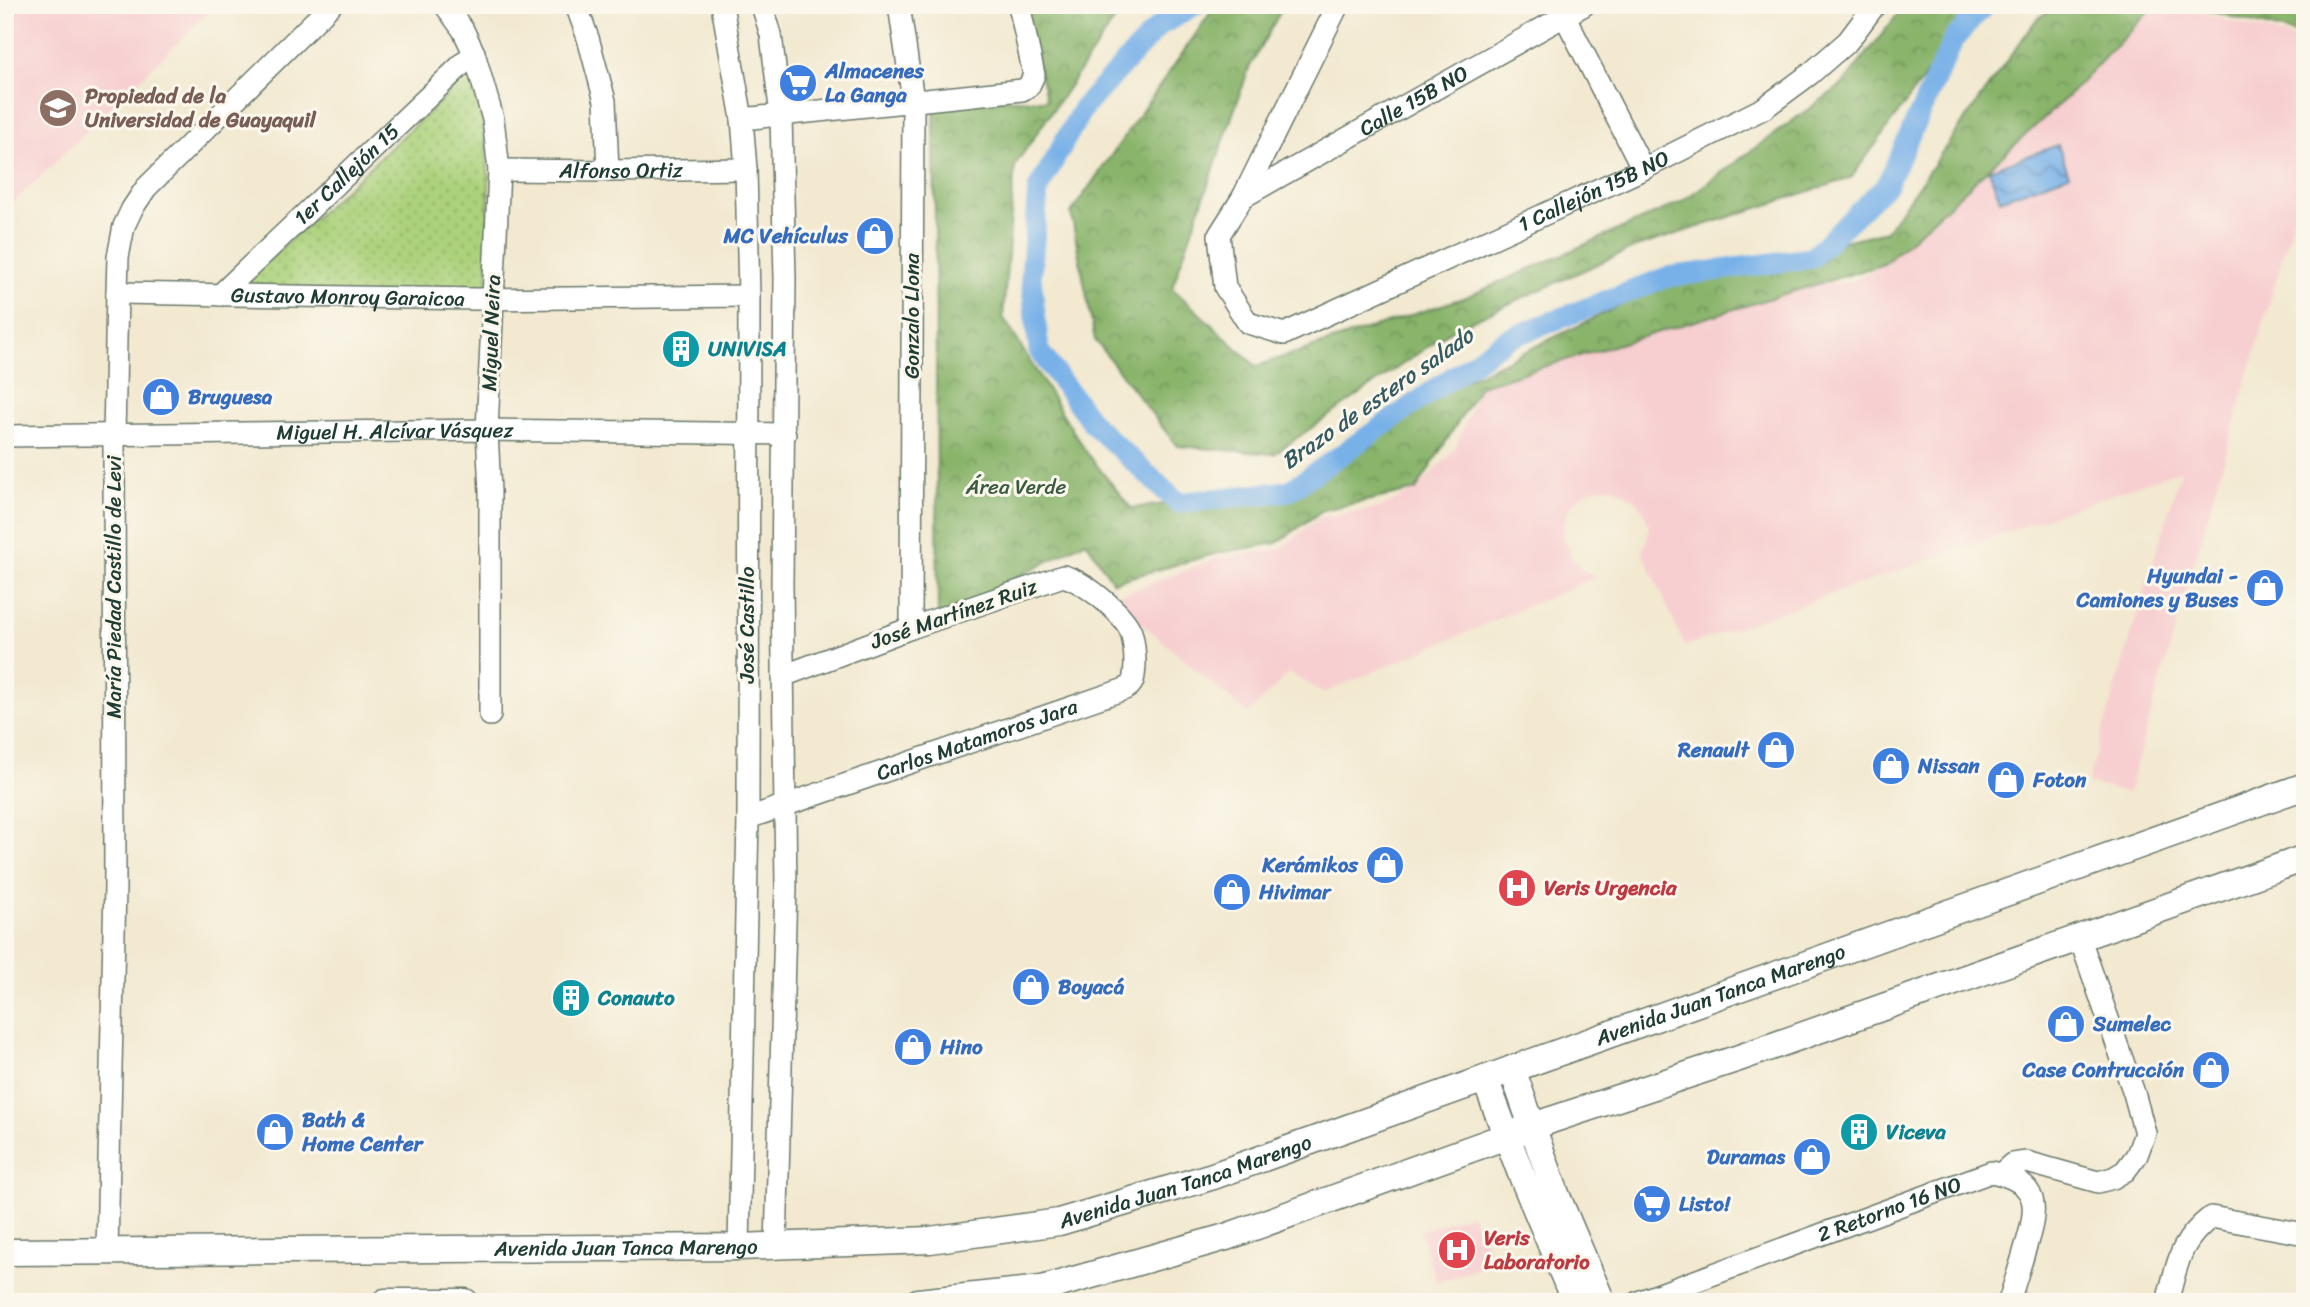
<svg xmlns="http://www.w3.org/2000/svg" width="2310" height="1307" font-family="Sriracha,sans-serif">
<defs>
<pattern id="forest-crowns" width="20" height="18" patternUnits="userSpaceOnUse" patternTransform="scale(1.75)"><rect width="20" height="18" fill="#89b46b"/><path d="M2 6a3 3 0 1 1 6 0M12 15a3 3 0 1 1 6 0" fill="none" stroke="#6f9459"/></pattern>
<pattern id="park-dots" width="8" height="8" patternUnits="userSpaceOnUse" patternTransform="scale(1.75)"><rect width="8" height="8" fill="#acd27b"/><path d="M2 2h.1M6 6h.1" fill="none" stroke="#8bac66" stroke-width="1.8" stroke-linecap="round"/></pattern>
<pattern id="water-waves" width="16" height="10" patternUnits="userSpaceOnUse" patternTransform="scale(1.75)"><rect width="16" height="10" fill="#78b1e8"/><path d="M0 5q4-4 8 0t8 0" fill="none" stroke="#6291bd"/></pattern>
</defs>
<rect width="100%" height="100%" fill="#fbf7ec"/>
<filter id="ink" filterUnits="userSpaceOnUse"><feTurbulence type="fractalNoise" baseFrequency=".0143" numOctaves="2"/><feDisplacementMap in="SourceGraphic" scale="14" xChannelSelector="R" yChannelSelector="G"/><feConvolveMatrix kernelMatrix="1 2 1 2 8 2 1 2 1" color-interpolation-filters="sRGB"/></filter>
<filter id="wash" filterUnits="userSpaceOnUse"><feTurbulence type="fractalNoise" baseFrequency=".00686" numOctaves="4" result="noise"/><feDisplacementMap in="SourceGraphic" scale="28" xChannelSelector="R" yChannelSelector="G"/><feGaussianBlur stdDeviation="1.57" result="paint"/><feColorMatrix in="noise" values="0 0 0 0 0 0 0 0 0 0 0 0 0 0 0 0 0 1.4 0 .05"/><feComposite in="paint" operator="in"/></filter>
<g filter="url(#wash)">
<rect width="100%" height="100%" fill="#f2e9d0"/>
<g fill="#f7cfd0">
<path d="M5 5H216L5 211Z"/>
<path d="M2159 5H2172L2305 41V211L2296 210 2128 793 2087 783 2181 470 1685 646 1642 551 1647 541 1649 525 1644 512 1637 501 1626 494 1612 487H1599L1588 491 1575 500 1567 512 1563 526V537L1572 559 1585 572 1598 576 1324 693 1289 673 1248 714 1112 598 1218 558 1280 549 1320 517 1381 508 1416 490 1455 449 1480 386 1812 285 1852 282 1884 264Z"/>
<path d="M1472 1214 1479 1235 1483 1234 1492 1264 1436 1282 1420 1231Z"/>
</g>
<g fill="url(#forest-crowns)" stroke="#547850" stroke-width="2">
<path d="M1021 5H1125L1015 165 1003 317 1086 452 1131 508 1303 488 1412 406 1665 284 1886 231 2036 20 2057 5H2155L2066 98 1884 264 1480 386 1416 490 1323 510 1277 543 1218 553 1113 582 1086 541 938 619 934 99 1047 100Z"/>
<path d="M1216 5H1284L1249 68 1172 288 1256 366 1469 296 1681 202 1843 84 1905 5H1983L1953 38 1851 178 1633 248 1453 329 1274 454 1177 446 1095 340 1071 213Z"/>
<path d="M2186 5H2274L2305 19V36Z"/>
</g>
<path fill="url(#park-dots)" stroke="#668858" stroke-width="2" d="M469 75 485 130 489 182 487 297 232 294Z"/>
<path fill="url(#water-waves)" stroke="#4c778e" stroke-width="2" d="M2058 145 2069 175 2000 200 1989 170Z"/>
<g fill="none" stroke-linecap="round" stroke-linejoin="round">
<path stroke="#78b1e8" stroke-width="21" d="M1195 5 1159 26 1083 108 1038 189 1031 278 1039 351 1093 424 1178 503 1289 491 1507 339 1667 277 1811 258 1887 184 1954 39 1985 5"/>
</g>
</g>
<g filter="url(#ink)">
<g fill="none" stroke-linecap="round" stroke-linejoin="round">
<defs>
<g id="minor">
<path d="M445 5 463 30 474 53 493 119 499 170 487 430 490 492V715"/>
<path d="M576 5 588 38 605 101 608 171"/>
<path d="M722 5 742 119 746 169 749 296 748 818 739 1247"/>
<path d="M762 5 771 35 781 116 785 278 782 585 786 887 776 1246"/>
<path d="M899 5 913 100 911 628"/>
<path id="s1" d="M1338 5 1243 197 1219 235 1225 287 1248 323 1284 334 1643 169 1764 108 1810 74 1848 41 1875 5"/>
<path d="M1559 5 1643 169"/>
<path d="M742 119 1022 90 1029 86 1034 75 1019 5"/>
<path id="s2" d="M499 170 608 171 746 169"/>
<path id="s3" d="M1243 197 1584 5"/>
<path id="s4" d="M117 293 476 299 749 296"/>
<path id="s5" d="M220 295 474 53"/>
<path id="s6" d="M5 436 487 430 785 434"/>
<path id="s7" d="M748 818 1125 689C1135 684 1134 676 1135 665 1135 655 1134 642 1131 632 1123 612 1083 581 1063 576L911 628 783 676"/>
<path d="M2001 1174 2012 1164 2027 1162 2098 1182 2113 1178 2125 1171 2137 1155 2145 1133 2134 1093 2079 936"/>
<path d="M107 1252 115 886 114 436 117 293 118 257 124 226 132 209 146 188 331 5"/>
<path id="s8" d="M1638 1302 1991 1172C2042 1182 2038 1208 2025 1249 2020 1267 2014 1284 2009 1302"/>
<path d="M2167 1302C2178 1263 2178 1243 2211 1217L2305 1234"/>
</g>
<g id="major">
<path d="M1512 1069 1556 1194 1602 1302"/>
<path d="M1485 1079 1520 1171 1575 1302"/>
<path id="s9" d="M5 1252 739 1247 930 1240 1059 1222 1213 1176 2305 786"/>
<path d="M385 1302H465"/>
<path d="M918 1302 1042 1289 1226 1237 1551 1120 1739 1058 2305 858"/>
</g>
</defs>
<use href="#minor" stroke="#69796b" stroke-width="24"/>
<use href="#major" stroke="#69796b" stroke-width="29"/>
<use href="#minor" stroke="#fff" stroke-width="21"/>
<use href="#major" stroke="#fff" stroke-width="26"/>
</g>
</g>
<defs>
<symbol id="supermarket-disc" viewBox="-11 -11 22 22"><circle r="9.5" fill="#3f7fe0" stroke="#fbf7ec"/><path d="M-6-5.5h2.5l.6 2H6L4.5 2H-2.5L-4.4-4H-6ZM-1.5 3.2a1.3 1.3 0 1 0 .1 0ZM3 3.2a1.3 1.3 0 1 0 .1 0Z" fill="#fff"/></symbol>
<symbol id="university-disc" viewBox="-11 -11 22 22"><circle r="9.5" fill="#8d6e63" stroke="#fbf7ec"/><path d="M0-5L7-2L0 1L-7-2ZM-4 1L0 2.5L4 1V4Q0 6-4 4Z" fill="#fff"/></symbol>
<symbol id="shop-disc" viewBox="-11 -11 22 22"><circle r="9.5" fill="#3f7fe0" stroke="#fbf7ec"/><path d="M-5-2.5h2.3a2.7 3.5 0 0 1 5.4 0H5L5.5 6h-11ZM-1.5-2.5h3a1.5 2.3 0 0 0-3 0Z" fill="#fff"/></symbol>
<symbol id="building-disc" viewBox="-11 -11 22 22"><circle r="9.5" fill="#0f9aa8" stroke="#fbf7ec"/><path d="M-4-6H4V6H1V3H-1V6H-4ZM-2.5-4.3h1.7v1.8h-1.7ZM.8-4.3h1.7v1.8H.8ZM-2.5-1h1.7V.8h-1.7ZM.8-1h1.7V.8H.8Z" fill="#fff"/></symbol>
<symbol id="hospital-disc" viewBox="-11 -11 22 22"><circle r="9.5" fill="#e0444e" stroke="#fbf7ec"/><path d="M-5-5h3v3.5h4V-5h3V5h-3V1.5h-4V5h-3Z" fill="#fff"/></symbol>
</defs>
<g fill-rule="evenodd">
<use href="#supermarket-disc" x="776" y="61" width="44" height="44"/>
<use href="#university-disc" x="36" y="86" width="44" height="44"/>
<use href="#shop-disc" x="853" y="214" width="44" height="44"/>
<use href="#building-disc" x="659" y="327" width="44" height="44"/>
<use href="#shop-disc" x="139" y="375" width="44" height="44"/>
<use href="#shop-disc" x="2243" y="566" width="44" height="44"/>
<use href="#shop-disc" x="1754" y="728" width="44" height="44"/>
<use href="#shop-disc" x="1869" y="744" width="44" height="44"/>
<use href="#shop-disc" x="1984" y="758" width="44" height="44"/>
<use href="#shop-disc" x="1363" y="843" width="44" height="44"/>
<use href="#hospital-disc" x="1495" y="866" width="44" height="44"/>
<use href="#shop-disc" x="1210" y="870" width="44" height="44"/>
<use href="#shop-disc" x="1009" y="965" width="44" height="44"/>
<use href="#building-disc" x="549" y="976" width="44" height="44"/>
<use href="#shop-disc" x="2044" y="1002" width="44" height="44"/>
<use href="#shop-disc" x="891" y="1025" width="44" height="44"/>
<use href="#shop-disc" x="2189" y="1048" width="44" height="44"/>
<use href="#shop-disc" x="253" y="1110" width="44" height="44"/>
<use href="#building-disc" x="1837" y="1110" width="44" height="44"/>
<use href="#shop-disc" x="1790" y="1135" width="44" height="44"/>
<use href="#supermarket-disc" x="1630" y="1182" width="44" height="44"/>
<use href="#hospital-disc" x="1435" y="1228" width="44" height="44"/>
</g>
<g text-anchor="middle" stroke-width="6" stroke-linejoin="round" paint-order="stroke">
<g font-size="21" font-weight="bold" fill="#366cbe" stroke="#fbf7ec" text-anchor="start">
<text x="825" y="78">Almacenes<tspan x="825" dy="24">La Ganga</tspan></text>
<text x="848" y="243" text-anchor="end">MC Vehículus</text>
<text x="188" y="404">Bruguesa</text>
<text x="2238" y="583" text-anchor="end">Hyundai -<tspan x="2238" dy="24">Camiones y Buses</tspan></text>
<text x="1749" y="757" text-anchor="end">Renault</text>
<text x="1918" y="773">Nissan</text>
<text x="2033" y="787">Foton</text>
<text x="1358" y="872" text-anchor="end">Kerámikos</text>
<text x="1259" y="899">Hivimar</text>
<text x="1058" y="994">Boyacá</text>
<text x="2093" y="1031">Sumelec</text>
<text x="940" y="1054">Hino</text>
<text x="2184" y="1077" text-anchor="end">Case Contrucción</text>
<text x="302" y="1127">Bath &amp;<tspan x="302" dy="24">Home Center</tspan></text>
<text x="1785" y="1164" text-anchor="end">Duramas</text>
<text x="1679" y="1211">Listo!</text>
</g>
<g font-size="21" font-weight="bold" fill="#785e54" stroke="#fbf7ec" text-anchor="start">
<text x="85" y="103">Propiedad de la<tspan x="85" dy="24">Universidad de Guayaquil</tspan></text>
</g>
<g font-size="21" fill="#1f3d34" stroke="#fbf7ec">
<text dy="7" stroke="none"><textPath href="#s3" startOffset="196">Calle 15B NO</textPath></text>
<text dy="7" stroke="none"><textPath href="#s2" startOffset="122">Alfonso Ortiz</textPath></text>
<text dy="7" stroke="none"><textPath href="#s5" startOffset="175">1er Callejón 15</textPath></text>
<text dy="7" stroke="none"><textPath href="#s1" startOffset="733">1 Callejón 15B NO</textPath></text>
<text dy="7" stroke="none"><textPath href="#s4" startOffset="231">Gustavo Monroy Garaicoa</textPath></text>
<text transform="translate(912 316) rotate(-90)" y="7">Gonzalo Llona</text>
<text transform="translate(491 333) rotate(-88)" y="7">Miguel Neira</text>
<text dy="7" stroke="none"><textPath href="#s6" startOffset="390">Miguel H. Alcívar Vásquez</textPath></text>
<text transform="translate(114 587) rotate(-90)" y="7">María Piedad Castillo de Levi</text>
<text transform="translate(954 614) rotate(-19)" y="7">José Martínez Ruiz</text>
<text transform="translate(747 625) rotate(-90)" y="7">José Castillo</text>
<text dy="7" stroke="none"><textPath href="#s7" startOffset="242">Carlos Matamoros Jara</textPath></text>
<text dy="7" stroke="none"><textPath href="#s9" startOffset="1755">Avenida Juan Tanca Marengo</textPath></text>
<text dy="7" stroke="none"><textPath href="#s9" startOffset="1188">Avenida Juan Tanca Marengo</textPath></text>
<text dy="7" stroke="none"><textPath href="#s8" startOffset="268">2 Retorno 16 NO</textPath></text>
<text dy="7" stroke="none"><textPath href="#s9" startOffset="621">Avenida Juan Tanca Marengo</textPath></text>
</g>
<g font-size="21" font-weight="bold" fill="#0d838f" stroke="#fbf7ec" text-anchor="start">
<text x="708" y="356">UNIVISA</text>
<text x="598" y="1005">Conauto</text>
<text x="1886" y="1139">Viceva</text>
</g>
<g font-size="21" fill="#3b5b42" stroke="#fbf7ec">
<text x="1016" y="494">Área Verde</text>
</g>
<g font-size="21" font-weight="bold" fill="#be3a42" stroke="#fbf7ec" text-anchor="start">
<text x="1544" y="895">Veris Urgencia</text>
<text x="1484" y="1245">Veris<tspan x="1484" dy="24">Laboratorio</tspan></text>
</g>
<g font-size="23" font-style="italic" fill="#355a61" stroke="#fbf7ec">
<text transform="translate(1377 398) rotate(-35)" y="8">Brazo de estero salado</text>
</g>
</g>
<rect width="2310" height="1307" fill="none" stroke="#fbf7ec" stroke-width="28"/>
</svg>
